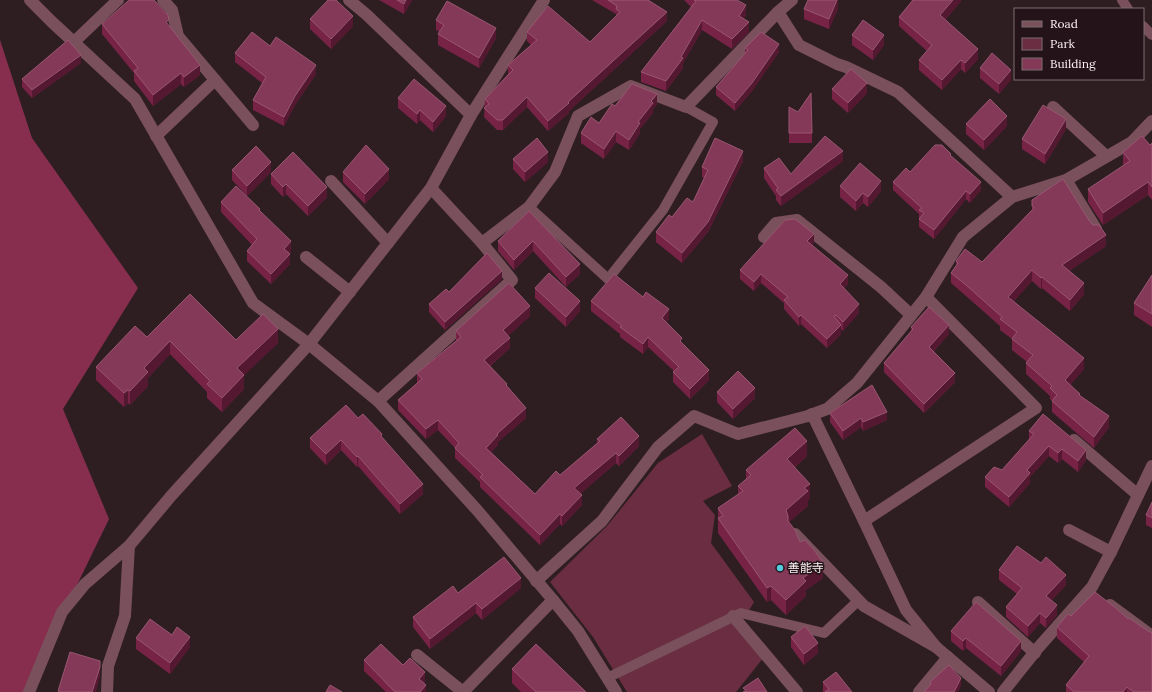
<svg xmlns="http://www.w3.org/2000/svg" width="1152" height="692" font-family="Lora,'Noto Sans JP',serif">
<rect width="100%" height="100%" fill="#2e1e22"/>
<path fill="#6a2d41" d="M702 434 732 486 703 501 715 515 711 543 754 602 743 620 764 657 736 692H627L593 637 550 582 607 526 658 463Z"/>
<path fill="#872e4e" d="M0 40 32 138 138 288 63 409 109 519 25 692H0Z"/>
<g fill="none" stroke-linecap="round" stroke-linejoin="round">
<g stroke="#79505c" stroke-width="10">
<path d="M1122 0 1128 9"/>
<path d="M1143 26 1152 35"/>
<path d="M529 207 608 279 663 210 713 122 686 107"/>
<path d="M607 678 741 613 824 633 859 600"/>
</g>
<g stroke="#79505c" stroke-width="12">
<path d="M30 0 52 22 135 99 253 303 309 344 378 401 477 510 553 600 578 631 616 692"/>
<path d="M163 0 172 10 178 36 253 125"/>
<path d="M349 0 367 15 471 115"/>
<path d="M778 12 799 45 837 64 846 67 898 92 1012 197"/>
<path d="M74 42 118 0"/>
<path d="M1053 107 1106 156"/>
<path d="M156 136 215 80"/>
<path d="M1066 180 1096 229"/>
<path d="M331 181 388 243"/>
<path d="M431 188 482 243 529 207 555 172 578 116 631 86 686 107 778 12 792 0"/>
<path d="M764 237 776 223 797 220 881 287 911 315"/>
<path d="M306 257 350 292"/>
<path d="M926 297 1036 408 864 521 906 610 936 647"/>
<path d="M378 401 512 280 482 243"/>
<path d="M812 414 864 521"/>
<path d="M1074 440 1138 495"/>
<path d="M1069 530 1111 552"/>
<path d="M795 534 864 606 936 647 989 692"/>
<path d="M536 581 602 521 658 447 694 416 738 434 808 416 827 409 857 383 926 297 963 237 1012 197 1066 180 1132 142 1152 121"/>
<path d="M978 602 1035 653"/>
<path d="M1110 605 1152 636"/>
<path d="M733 616 797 692"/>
<path d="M417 655 463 692 553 600"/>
<path d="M29 692 62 612 85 584 129 546 171 496 309 344 431 188 471 115 544 0"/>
<path d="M107 692 108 666 125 616 129 546"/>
<path d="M919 692 948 657"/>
<path d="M1003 692 1038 648 1092 587 1111 552 1152 466"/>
</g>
</g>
<g fill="#772346">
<path d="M379 0H412L404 14Z"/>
<path d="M592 0H648L667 21 569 111V113L548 131 527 107 503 130H497L484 117 485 99 508 74V65L531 45 527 41V32L590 42 616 16V14Z"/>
<path d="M684 0H737L746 15 744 18 749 32 732 49 702 30 683 63V68L666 91 641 82V72L691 7Z"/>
<path d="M838 0V9L829 29 804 19V9Z"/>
<path d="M911 0H961V1L945 20 978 59 965 73 961 69 942 90 919 70V60L927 51 899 26V17L912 1Z"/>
<path d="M310 19 353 26 331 49 310 29Z"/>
<path d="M436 20 496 38 479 68 438 45V34L440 32 436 30Z"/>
<path d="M102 24 169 25 200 75 184 87 181 84 153 106 134 81V73L102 34Z"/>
<path d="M852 35 884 45 873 60 852 45Z"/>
<path d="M270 46 316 74 295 105 284 126 253 110V100L262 83 235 62V53Z"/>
<path d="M745 48 779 52 752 91 735 111 716 95V87L745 54Z"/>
<path d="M81 63 32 98 22 87V79Z"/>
<path d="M980 68 1011 80 999 94 980 78Z"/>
<path d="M832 89 867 93 848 113 832 99Z"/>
<path d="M398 98 446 116 433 132 420 120 417 124 398 108Z"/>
<path d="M657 104 653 109V113L640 129V133L629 150 616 142 604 159 581 143V133L599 123 615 106Z"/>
<path d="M789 107 812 133V143H789Z"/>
<path d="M966 124 1007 126 984 150 966 134Z"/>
<path d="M1066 129 1045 164 1022 149V139Z"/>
<path d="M1152 143V200L1148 195 1103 225 1088 202V189L1124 165 1123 164V152L1150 145Z"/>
<path d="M951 156 981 190 970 203 966 199 934 239 919 227V214L893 190V182L910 172Z"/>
<path d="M513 159 548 162 525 182 513 169Z"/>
<path d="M743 161 708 232 682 263 656 242V232L672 217 693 202 704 178 702 177V167Z"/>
<path d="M843 161 781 206 776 200V196L764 178V168L791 174Z"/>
<path d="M232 170 271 172 247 196 232 180Z"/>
<path d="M343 172 389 179 365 204 343 182Z"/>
<path d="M271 174 327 197 308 216 286 194 283 197 271 184Z"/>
<path d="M840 186 881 191 868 207 863 203 856 211 840 197Z"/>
<path d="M1032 200 1090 222 1106 246 1069 271 1084 294 1070 311 1042 288 1041 289 1032 281 1014 301 1084 369 1070 385 1109 427 1094 448 1052 412V401L1050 399V396L1026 374V363L1027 362 1012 350V339L1000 330V326L966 296 951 283V273L956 266V261L982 262 1032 210Z"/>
<path d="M221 202 260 211 291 252 289 253 290 264 271 284 247 261V251L252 245 221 212Z"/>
<path d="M529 211 580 274 566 287 533 251 514 270 498 251V241Z"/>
<path d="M814 243 812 245 848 284 844 288 859 313 843 331 841 329V334L827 348 801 324 799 326 784 309V303L761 283 754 291 740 279V270Z"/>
<path d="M1152 275V327L1134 315V303Z"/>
<path d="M502 279 445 330 429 312V304Z"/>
<path d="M535 288 580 311 566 327 535 298Z"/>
<path d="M591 301 669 319 666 322 709 380 690 399 673 382V372L674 371 648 347 643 354 620 337V334L591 311Z"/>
<path d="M530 316 508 336 510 348 490 366 507 386 526 418 498 442V445L491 452 535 494 560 475 597 443V439L639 446 619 466 616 463 580 494 582 505 562 526 560 524 540 545 480 487V482L455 458V448L438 430 426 439 398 410V400L417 383V373L456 341V331Z"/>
<path d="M911 327 949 334 934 351 955 382 924 413 884 372V363L911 332Z"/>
<path d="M147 337 236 340 278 343 244 375V389L222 412 207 398V392L170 354 148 378V386L130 405 128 403 124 407 96 380V367Z"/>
<path d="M717 392 755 398 733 419 717 402Z"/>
<path d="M830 413 887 420 863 431 861 427 843 440 830 422Z"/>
<path d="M358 418 382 437 423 494 400 514 358 466 357 467 341 450 326 465 310 448V438Z"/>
<path d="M1029 431 1086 460 1078 472 1062 459 1058 463 1049 456 1030 477V483L1009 507 985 487V477L1002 470 1029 439Z"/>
<path d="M807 456 795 467 810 498 808 500V506L789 522 800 542 823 578 806 590V596L786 615 771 600 767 602 718 533V508L738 494V486L746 479V470Z"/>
<path d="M1152 502V528L1146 525V515Z"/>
<path d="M999 570 1066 585 1051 601 1057 615 1046 628 1040 623 1028 637 1006 617V607L1017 594 999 580Z"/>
<path d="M521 588 482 620 476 613 430 649 413 627V617L458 593Z"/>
<path d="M1057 627 1152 692H1066V685L1084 662 1057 638Z"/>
<path d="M951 631 1021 651 1001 676 966 648 963 651 951 641Z"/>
<path d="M172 635 190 647 170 674 136 649V638Z"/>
<path d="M791 637 818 653 804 665 791 647Z"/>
<path d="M364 660 425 682 424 683 426 692H386L364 671Z"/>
<path d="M512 669 586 692H521L512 683Z"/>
<path d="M823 682 852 692H823Z"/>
</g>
<g fill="#541830">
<path d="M406 0H412L404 14V4Z"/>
<path d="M837 0H838V9L829 29V19Z"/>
<path d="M953 0H961V1L940 25V15Z"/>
<path d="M746 5V15L739 25V16Z"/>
<path d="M667 12V21L569 111V113L548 131V121L568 102Z"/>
<path d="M353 16V26L331 49V39Z"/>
<path d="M702 20V30L683 63V68L666 91V81Z"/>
<path d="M749 22V32L732 49V39Z"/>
<path d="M496 28V38L479 68V58Z"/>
<path d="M884 35V45L873 60V50Z"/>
<path d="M779 44V52L752 91 735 111V103Z"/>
<path d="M978 49V59L965 73V63Z"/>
<path d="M81 55V63L32 98V90Z"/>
<path d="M961 60V69L942 90V80Z"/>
<path d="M200 65V75L184 87V77Z"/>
<path d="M316 65V74L295 105 284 126V117L295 96Z"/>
<path d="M1011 70V80L999 94V84Z"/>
<path d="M181 73V84L153 106V95Z"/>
<path d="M867 83V93L848 113V103Z"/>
<path d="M657 94V104L653 109V113L640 129V133L629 150V140L638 122Z"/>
<path d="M527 97V107L503 130V120Z"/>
<path d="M446 106V116L433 132V122Z"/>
<path d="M420 110V120L417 124V114Z"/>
<path d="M1007 116V126L984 150V140Z"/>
<path d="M1066 119V129L1045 164V154Z"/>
<path d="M616 131V142L604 159V149Z"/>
<path d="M743 151V161L708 232 682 263V253Z"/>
<path d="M843 151V161L781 206V196Z"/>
<path d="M548 152V162L525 182V172Z"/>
<path d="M271 162V172L247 196V186Z"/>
<path d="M389 169V179L365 204V194Z"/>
<path d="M881 181V191L868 207V197Z"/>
<path d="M981 182V190L970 203V194Z"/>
<path d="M1148 182V195L1103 225V213Z"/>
<path d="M286 184V194L283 197V187Z"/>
<path d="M327 187V197L308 216V206Z"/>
<path d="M966 191V199L934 239V230Z"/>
<path d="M863 193V203L856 211V201Z"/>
<path d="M814 234V243L807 250V241Z"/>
<path d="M1106 235V246L1062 276V265Z"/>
<path d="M291 241V252L284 259V249Z"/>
<path d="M533 241V251L514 270V260Z"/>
<path d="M290 254V264L271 284V274Z"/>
<path d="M580 264V274L566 287V277Z"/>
<path d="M1032 270V281L1008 308V297Z"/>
<path d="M502 271V279L445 330V322Z"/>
<path d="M761 274V283L754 291V282Z"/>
<path d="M848 275V284L840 293V284Z"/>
<path d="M1042 277V288L1041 289V278Z"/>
<path d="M1084 283V294L1070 311V300Z"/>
<path d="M580 301V311L566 327V317Z"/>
<path d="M859 304V313L843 331V322Z"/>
<path d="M530 306V316L503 341V330Z"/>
<path d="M669 309V319L662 328V318Z"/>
<path d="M801 315V324L799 326V317Z"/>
<path d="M841 325V334L827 348V339Z"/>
<path d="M949 325V334L929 356V347Z"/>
<path d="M278 329V343L237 382V368Z"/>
<path d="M648 337V347L643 354V344Z"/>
<path d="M510 338V348L484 370V360Z"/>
<path d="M170 341V354L148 378V386L130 405V391L144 368Z"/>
<path d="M1084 358V369L1065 391V380Z"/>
<path d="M709 370V380L690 399V389Z"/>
<path d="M955 373V382L924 413V404Z"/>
<path d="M244 375V389L222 412V398Z"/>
<path d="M755 388V398L733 419V409Z"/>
<path d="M128 390V403L124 407V393Z"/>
<path d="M526 408V418L498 442V445L486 458V448L497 434Z"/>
<path d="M887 412V420L863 431V422Z"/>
<path d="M1109 416V427L1094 448V437Z"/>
<path d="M861 418V427L843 440V431Z"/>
<path d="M438 420V430L426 439V429Z"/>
<path d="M639 436V446L619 466V456Z"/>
<path d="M341 440V450L326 465V454Z"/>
<path d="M807 441V456L787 473V459Z"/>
<path d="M1049 446V456L1030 477V483L1009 507V497L1027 470Z"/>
<path d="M1062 449V459L1058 463V453Z"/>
<path d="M1086 450V460L1078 472V461Z"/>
<path d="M616 453V463L574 499V488Z"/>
<path d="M358 456V466L357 467V457Z"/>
<path d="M423 484V494L400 514V504Z"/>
<path d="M810 484V498L808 500V506L788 523 786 510 804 488Z"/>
<path d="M582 495V505L562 526V516Z"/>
<path d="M560 514V524L540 545V535Z"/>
<path d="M823 563V578L806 590V596L786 615V600L803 578Z"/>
<path d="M1066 575V585L1046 606V596Z"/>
<path d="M521 578V588L482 620V609Z"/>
<path d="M771 586V600L767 602V588Z"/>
<path d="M476 603V613L430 649V639Z"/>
<path d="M1057 605V615L1046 628V618Z"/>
<path d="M1040 613V623L1028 637V626Z"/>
<path d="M190 637V647L170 674V663Z"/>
<path d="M966 638V648L963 651V641Z"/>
<path d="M1021 641V651L1001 676V666Z"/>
<path d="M818 643V653L804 665V654Z"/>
<path d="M100 661V677L96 692H92Z"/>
<path d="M425 672V682L419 689V679Z"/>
<path d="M961 678V686L958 692H954Z"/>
<path d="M426 685V692H420Z"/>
<path d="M1127 687V692H1123Z"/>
</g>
<g fill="#853958" stroke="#985670">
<path d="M129 0H154L168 15 169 20 166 22 200 65 184 77 181 73 153 95 134 71 138 68 102 24Z"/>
<path d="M328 0H336L353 16 331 39 310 19Z"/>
<path d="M397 0H406L404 4Z"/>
<path d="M608 0H648L667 12 568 102 569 103 548 121 527 97 503 120H497L484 108 489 104 485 99 513 70 508 65 537 40 527 32 548 6 590 42 620 12 616 9 617 6Z"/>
<path d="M694 0H737L746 5 739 16 749 22 732 39 702 20 681 57 683 58 666 81 641 72 696 1Z"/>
<path d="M808 0H837L829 19 804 9Z"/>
<path d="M913 0H953L940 15 978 49 965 63 961 60 942 80 919 60 932 45 899 17Z"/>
<path d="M447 1 496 28 479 58 438 34 444 25 436 20Z"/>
<path d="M863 20 884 35 873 50 852 35Z"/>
<path d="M252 32 270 46 276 37 316 65 295 96 284 117 253 100 266 77 235 53Z"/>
<path d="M761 32 779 44 752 83 735 103 716 87 748 50 745 48Z"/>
<path d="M68 40 81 55 32 90 22 79Z"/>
<path d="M992 53 1011 70 999 84 980 68Z"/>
<path d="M851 69 867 83 848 103 832 89Z"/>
<path d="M414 79 446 106 433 122 420 110 417 114 398 98Z"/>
<path d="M632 84 657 94 651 101 653 103 638 122 640 123 629 140 616 131 604 149 581 133 591 117 599 123 612 104 615 106Z"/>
<path d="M811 93 812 133H789V107L798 112Z"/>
<path d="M990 99 1007 116 984 140 966 124Z"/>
<path d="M1043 105 1066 119 1045 154 1022 139Z"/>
<path d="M825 136 843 151 781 196 776 190 778 188 764 168 779 158 791 174Z"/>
<path d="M1142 136 1150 145 1152 143V187L1148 182 1103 213 1088 189 1130 161 1123 152Z"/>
<path d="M537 138 548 152 525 172 513 159Z"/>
<path d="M715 138 743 151 708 222 682 253 656 232 669 215 672 217 687 198 693 202 708 170 702 167Z"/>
<path d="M366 145 389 169 365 194 343 172Z"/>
<path d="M935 145H942L951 154 950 155 981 182 970 194 966 191 934 230 919 219 924 213 919 210 922 208 893 182 906 168 910 172Z"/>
<path d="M256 146 271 162 247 186 232 170Z"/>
<path d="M293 152 327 187 308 206 286 184 283 187 271 174Z"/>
<path d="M860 163 881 181 868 197 863 193 856 201 840 186Z"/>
<path d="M1063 179 1090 222 1093 225H1099L1106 235 1062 265 1084 283 1070 300 1042 277 1041 278 1032 270 1008 297 1084 358 1065 380 1080 394 1079 395 1109 416 1094 437 1052 401 1057 395 1050 388 1052 386 1026 363 1033 355 1012 339 1017 332 1000 319 1002 317 966 285 951 273 958 263 956 261 965 249 982 262 1034 208 1032 206V200Z"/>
<path d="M236 186 260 209 259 210 291 241 284 249 290 254 271 274 247 251 257 239 221 202Z"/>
<path d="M529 211 580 264 566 277 533 241 514 260 498 241Z"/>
<path d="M795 219 814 234 807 241 848 275 840 284 859 304 843 322 836 315 834 316 841 325 827 339 801 315 799 317 784 300 788 297 761 274 754 282 740 270 785 220Z"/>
<path d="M487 253 502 271 445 322 429 304 446 289 449 292Z"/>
<path d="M549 273 580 301 566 317 535 288Z"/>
<path d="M614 274 643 297 646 292 669 309 662 318 682 338 680 341 709 370 690 389 673 372 679 367 648 337 643 344 620 327 622 326 591 301Z"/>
<path d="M1152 275V314L1134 303Z"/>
<path d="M509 283 530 306 503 330 510 338 484 360 507 384 506 385 526 408 497 434 498 435 486 448 535 494 556 471 560 475 600 441 597 439 621 417 639 436 619 456 616 453 574 488 582 495 562 516 560 514 540 535 480 477 483 475 455 448 459 443 438 420 426 429 398 400 422 379 417 373 461 337 456 331Z"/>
<path d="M190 294 236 340 263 314 278 329 237 368 244 375 222 398 207 384 210 381 170 341 144 368 148 372 130 391 128 390 124 393 96 367 135 326 147 337Z"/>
<path d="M929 307 949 325 929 347 955 373 924 404 884 363 913 329 911 327Z"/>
<path d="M738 371 755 388 733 409 717 392Z"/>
<path d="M872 385 887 412 863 422 861 418 843 431 830 413Z"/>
<path d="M346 405 358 418 363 414 382 434 381 436 423 484 400 504 358 456 357 457 341 440 326 454 310 438Z"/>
<path d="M1043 414 1086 450 1078 461 1062 449 1058 453 1049 446 1027 470 1030 473 1009 497 985 477 994 467 1002 470 1034 434 1029 431Z"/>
<path d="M795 428 807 441 787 459 810 484 804 488 808 491 786 510 788 516V521L795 530 800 542 805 540 815 551 823 563 803 578 806 581 786 600 771 586 767 588 718 518 723 516 718 508 743 491 738 486 751 475 746 470Z"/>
<path d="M1152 502V518L1146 515Z"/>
<path d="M1017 546 1041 563 1046 557 1066 575 1046 596 1057 605 1046 618 1040 613 1028 626 1006 607 1022 588 999 570Z"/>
<path d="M504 557 521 578 482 609 476 603 430 639 413 617 453 586 458 593Z"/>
<path d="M1095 592 1117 609 1128 619 1129 618 1148 631 1152 633V692H1134L1127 687 1123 692H1074L1066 685 1089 656 1057 627 1068 614 1071 616Z"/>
<path d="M976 602 1021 641 1001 666 966 638 963 641 951 631Z"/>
<path d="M150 619 172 635 177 627 190 637 170 663 136 638Z"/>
<path d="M805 626 818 643 804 654 791 637Z"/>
<path d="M381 644 403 665 410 658 425 672 419 679 426 685 420 692H395L364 660Z"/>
<path d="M536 644 586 692H536L512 669Z"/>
<path d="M70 652 100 661V667L92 692H61L58 691Z"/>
<path d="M949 665 961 678 954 692H924L931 684 930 682Z"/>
<path d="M836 672 852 692H825L829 689 823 682Z"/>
<path d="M758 678 767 692H743L746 691 743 688Z"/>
<path d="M330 685 342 692H326Z"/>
</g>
<circle fill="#55cadf" stroke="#241419" stroke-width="1.5" cx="780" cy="568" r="4"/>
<g text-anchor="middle" stroke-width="3" stroke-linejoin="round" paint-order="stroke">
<g font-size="12" fill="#fbeff2" stroke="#241419" text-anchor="start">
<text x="788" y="572">善能寺</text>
</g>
</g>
<rect x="1014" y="8" width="130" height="72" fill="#241419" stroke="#7a6c70"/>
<rect x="1022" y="21" width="20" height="6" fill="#79505c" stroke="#7a6c70"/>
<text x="1050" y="28" font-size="12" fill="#fbeff2">Road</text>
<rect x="1022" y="38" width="20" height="12" fill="#6a2d41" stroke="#7a6c70"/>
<text x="1050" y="48" font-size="12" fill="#fbeff2">Park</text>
<rect x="1022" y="58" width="20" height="12" fill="#853958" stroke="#7a6c70"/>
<text x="1050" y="68" font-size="12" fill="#fbeff2">Building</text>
</svg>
